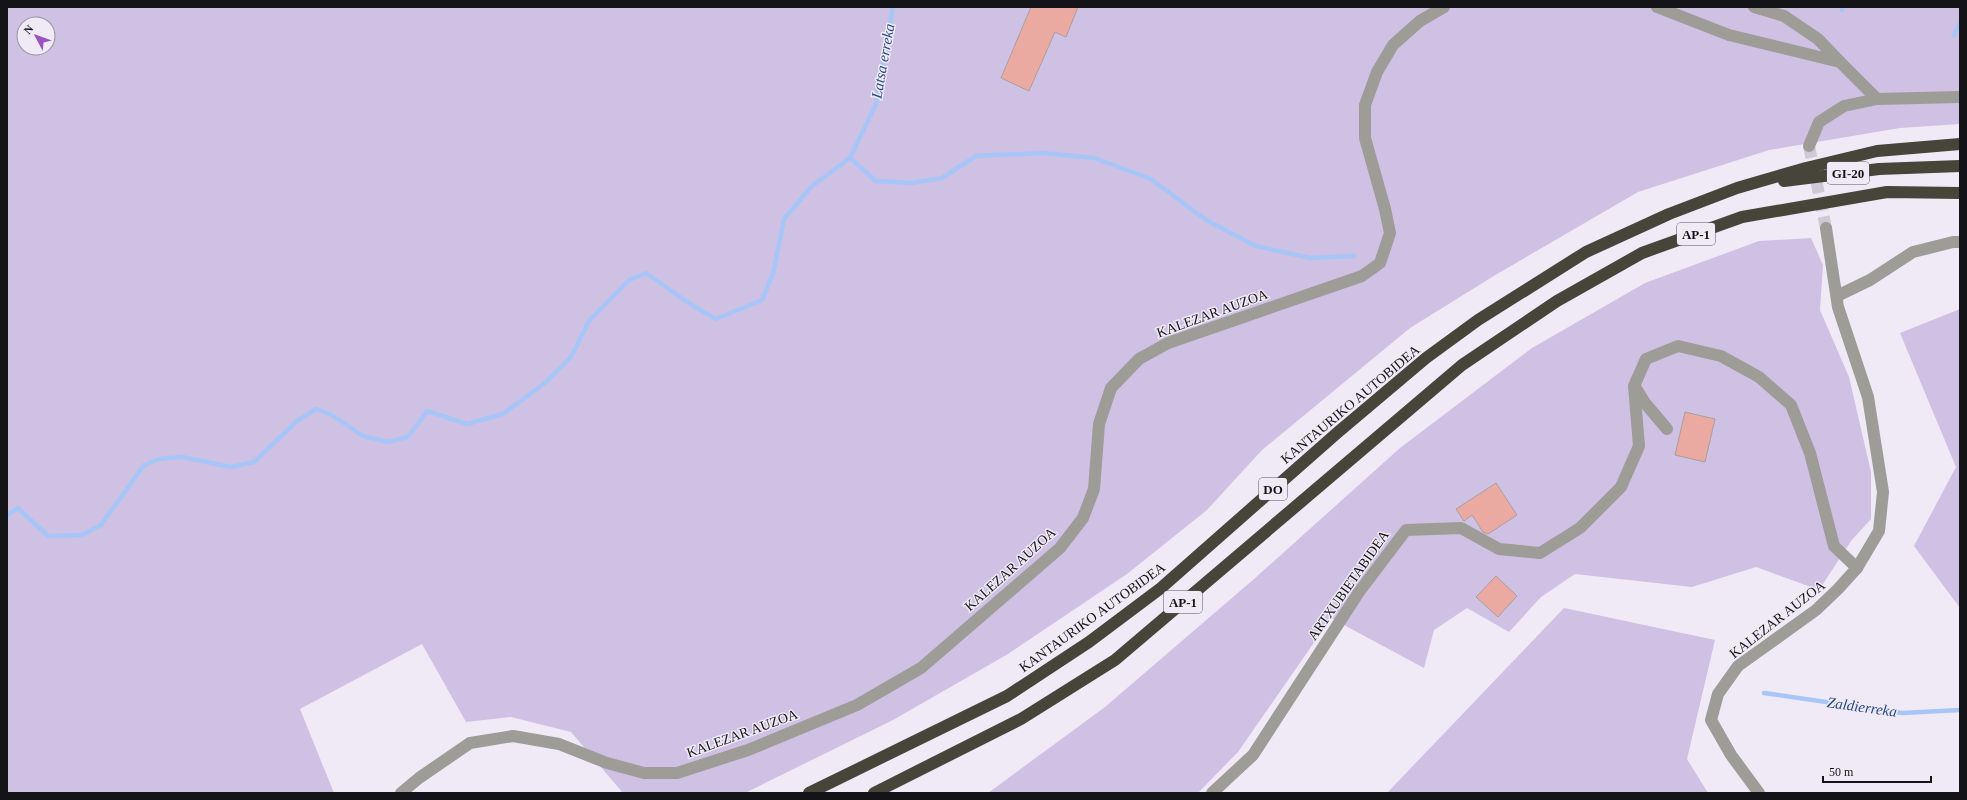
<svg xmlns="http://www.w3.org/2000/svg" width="1967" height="800" font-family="'Times New Roman',serif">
<rect width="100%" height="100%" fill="#efeaf6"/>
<g fill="#cec1e4" fill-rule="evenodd">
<path d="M7 7H1960V124L1900 128 1769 150 1638 192 1497 274 1410 328 1262 450 1207 510 1127 574 1008 654 893 720 745 793H623L571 732 511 717 466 722 422 644 300 709 334 793H7ZM24 24H48V48H24Z"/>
<path d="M1811 238 1823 265 1820 310 1849 377 1871 472V519L1851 541 1819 590 1756 567 1692 587 1575 574 1541 597 1509 632 1467 608 1434 630 1424 668 1331 618 1238 752 1198 793H988L1105 707 1254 579 1400 448 1532 348 1645 283 1759 241Z"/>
<path d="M1960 309V608L1914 546 1956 467 1900 333Z"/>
<path d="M1564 608 1715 640 1687 759 1708 793H1387Z"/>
</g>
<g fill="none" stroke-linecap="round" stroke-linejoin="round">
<g stroke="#a8c5f7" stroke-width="4.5">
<path d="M1842 7V10"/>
<path d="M1954 35 1960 23"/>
<path d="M850 158 876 181 911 183 942 178 976 156 1042 153 1094 158 1151 179 1206 220 1256 246 1310 258 1354 256"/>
<path d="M7 515 18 508 48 536 82 535 101 525 144 465 159 459 182 457 231 467 254 462 297 421 316 409 332 415 363 436 388 442 408 437 427 411 467 424 503 414 545 383 571 357 589 321 629 280 646 273 690 304 716 319 762 300 773 274 784 219 812 186 850 158 876 104 893 7"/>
<path d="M1764 693 1902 713 1960 710"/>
</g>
</g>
<g fill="#eaaaa2" stroke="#ab9e9c">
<path d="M1031 7H1078L1066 37 1055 32 1029 91 1001 78Z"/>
<path d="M1685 412 1715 419 1705 462 1675 455Z"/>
<path d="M1496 483 1517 515 1488 534 1483 532 1472 515 1464 521 1456 509Z"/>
<path d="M1496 576 1517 596 1498 617 1476 597Z"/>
</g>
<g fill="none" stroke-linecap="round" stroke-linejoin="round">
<path stroke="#cecad5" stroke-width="12" stroke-dasharray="12 6" stroke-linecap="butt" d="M1809 146 1826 228"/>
<g stroke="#9e9c97" stroke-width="12">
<path d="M1657 7 1729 35 1840 62 1877 99"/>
<path d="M1754 7 1784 16 1818 39 1840 62"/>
<path d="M1809 146 1819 122 1844 106 1877 99 1960 97"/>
<path d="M1837 296 1870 280 1913 252 1953 242H1960"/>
<path d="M1635 387 1645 403 1667 429"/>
<path d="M401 793 419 778 470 743 513 736 559 744 607 763 644 773H677L748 750 857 705 921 668 1060 548 1083 518 1094 489 1099 424 1111 388 1139 359 1168 343 1362 276 1380 263 1390 233 1385 209 1365 138V105L1377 72 1393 45 1420 21 1444 7"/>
<path d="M1212 793 1253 755 1359 592 1406 530 1461 528 1499 549 1540 553 1580 528 1621 487 1639 446 1634 386 1646 359 1678 346 1721 356 1759 377 1791 405 1810 453 1834 546 1857 568"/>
<path d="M1759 793 1731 755 1711 720 1718 694 1738 666 1816 610 1838 589 1857 568 1879 531 1883 492 1868 397 1838 307 1826 228"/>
</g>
<g stroke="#47443a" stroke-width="12">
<path d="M1784 181 1879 169 1960 166"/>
<path d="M809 793 1007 696 1089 642 1161 588 1337 433 1426 358 1478 320 1586 252 1669 214 1737 188 1806 168 1877 151 1960 144"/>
<path d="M874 793 1021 719 1115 660 1462 365 1557 301 1642 253 1742 217 1887 192 1960 193"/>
</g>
</g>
<g text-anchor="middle" stroke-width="3" stroke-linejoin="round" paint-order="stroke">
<g fill="#efeaf6" stroke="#56545a" stroke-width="1">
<rect x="1827" y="162" width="42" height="22" rx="3"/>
<rect x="1677" y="223" width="38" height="22" rx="3"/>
<rect x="1259" y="478" width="28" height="22" rx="3"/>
<rect x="1164" y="591" width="38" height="22" rx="3"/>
</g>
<g font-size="13" font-weight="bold" fill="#141317">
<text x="1848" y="178">GI-20</text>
<text x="1696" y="239">AP-1</text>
<text x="1273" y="494">DO</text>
<text x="1183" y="607">AP-1</text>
</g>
<g font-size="14" fill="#141317" stroke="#efeaf6">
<text transform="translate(1212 313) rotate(-20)" y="5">KALEZAR AUZOA</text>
<text transform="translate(1350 404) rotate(-40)" y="5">KANTAURIKO AUTOBIDEA</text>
<text transform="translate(1010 569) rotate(-42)" y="5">KALEZAR AUZOA</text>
<text transform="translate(1348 585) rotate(-55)" y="5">ARTXUBIETABIDEA</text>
<text transform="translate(1092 617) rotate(-36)" y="5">KANTAURIKO AUTOBIDEA</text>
<text transform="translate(1777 619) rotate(-38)" y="5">KALEZAR AUZOA</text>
<text transform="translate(742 733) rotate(-20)" y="5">KALEZAR AUZOA</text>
</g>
<g font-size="15" font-style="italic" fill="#264883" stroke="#efeaf6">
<text transform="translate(883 61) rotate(-80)" y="5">Latsa erreka</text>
<text transform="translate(1862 707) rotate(8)" y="5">Zaldierreka</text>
</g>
</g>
<rect width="1967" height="800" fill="none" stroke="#141317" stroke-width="16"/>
<g transform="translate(36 36) rotate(311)"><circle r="19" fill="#efeaf6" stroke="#97949d"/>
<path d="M0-3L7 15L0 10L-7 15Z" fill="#9c51c3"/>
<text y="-6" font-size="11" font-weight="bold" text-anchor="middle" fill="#141317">N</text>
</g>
<path d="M1823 776v6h108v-6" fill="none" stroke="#141317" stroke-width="2"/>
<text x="1829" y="776" font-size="12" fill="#141317" stroke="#efeaf6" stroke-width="3" paint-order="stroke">50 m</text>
</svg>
